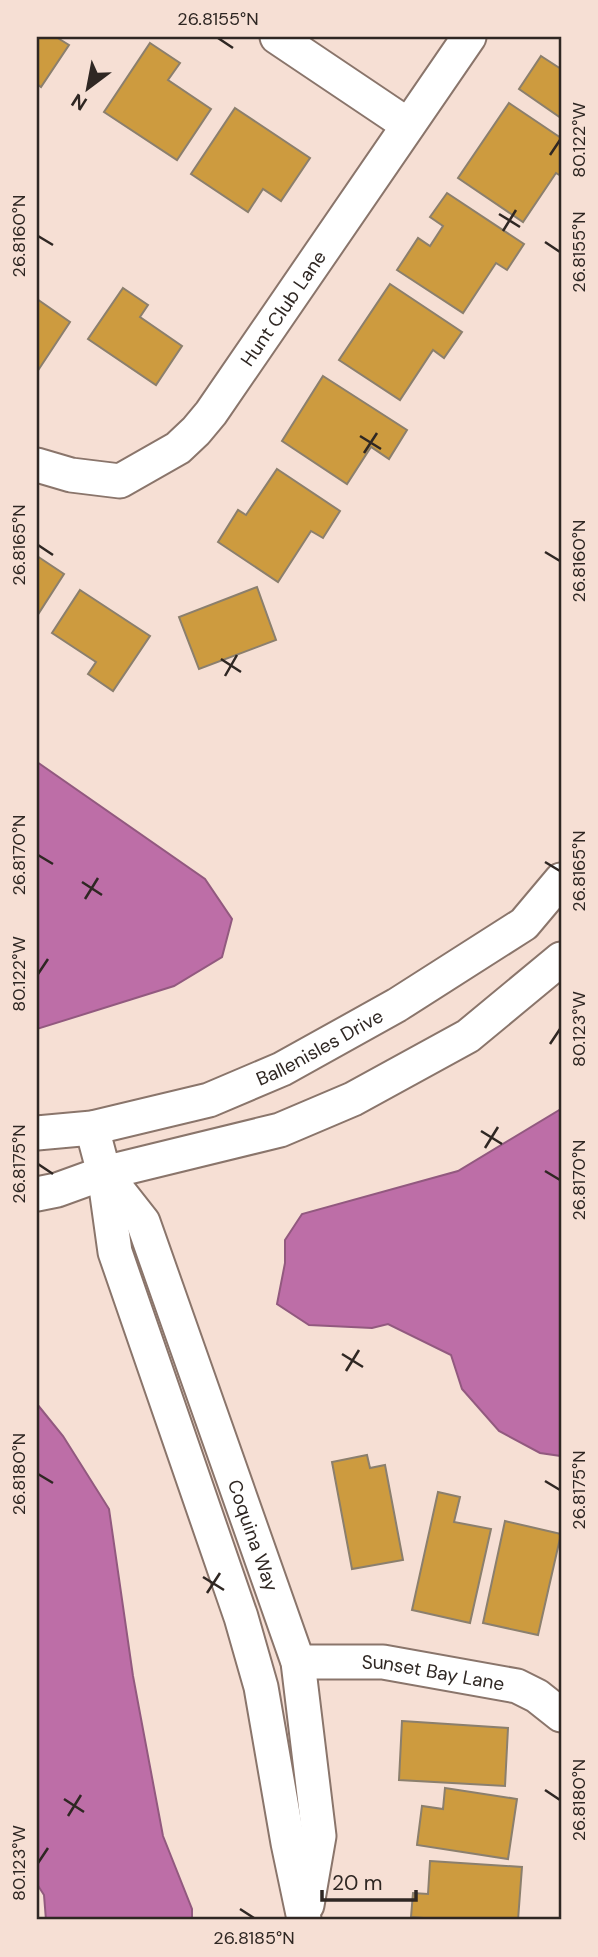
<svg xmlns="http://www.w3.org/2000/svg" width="598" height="1957" font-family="'DM Sans',sans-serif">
<rect width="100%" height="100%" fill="#f6dfd4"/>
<g fill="#bd6ea7" stroke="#92597f" stroke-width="2">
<path d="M37 762 205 879 232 919 222 957 174 986 37 1029Z"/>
<path d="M561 1109V1456L540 1453 499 1431 462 1389 451 1355 388 1324 372 1328 309 1325 277 1304 285 1263V1240L302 1214 458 1171Z"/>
<path d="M37 1404 63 1436 109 1509 133 1676 163 1836 192 1909V1920H46L44 1895 37 1884Z"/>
</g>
<g fill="#cd9b3f" stroke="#8b7f6d" stroke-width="2">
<path d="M37 37H56L69 45 41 87 37 84Z"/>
<path d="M150 43 180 63 168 80 211 109 177 160 104 112Z"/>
<path d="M541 56 561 69V118L519 89Z"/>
<path d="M509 103 561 138V176L556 173 523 222 458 178Z"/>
<path d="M235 108 310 158 281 201 263 189 248 212 191 174Z"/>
<path d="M447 193 524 244 507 270 496 263 463 313 397 270 418 238 430 246 443 226 430 217Z"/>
<path d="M390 284 462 332 444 358 433 350 400 400 339 360Z"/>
<path d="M123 288 148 305 140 317 182 346 156 385 88 339Z"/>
<path d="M37 299 70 322 37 372Z"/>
<path d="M323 376 407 430 389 459 371 447 347 484 282 441Z"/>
<path d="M277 469 340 511 323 538 311 531 278 582 218 542 238 510 246 515Z"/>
<path d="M37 556 64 574 37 616Z"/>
<path d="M257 587 276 640 199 669 179 617Z"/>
<path d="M80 590 150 636 113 691 88 674 96 662 52 633Z"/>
<path d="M367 1455 370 1468 385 1465 403 1560 352 1569 332 1462Z"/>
<path d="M438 1492 460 1497 454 1522 491 1529 470 1623 412 1610Z"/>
<path d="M505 1521 561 1534 538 1635 483 1623Z"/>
<path d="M402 1721 508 1728 505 1786 399 1780Z"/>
<path d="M445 1788 517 1799 508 1859 417 1845 422 1806 443 1809Z"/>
<path d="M430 1861 522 1867 518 1920H449L411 1917 413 1893 428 1894Z"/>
</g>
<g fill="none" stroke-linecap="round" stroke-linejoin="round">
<defs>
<g id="minor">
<path d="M277 37 408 125"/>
<path id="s1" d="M37 465 71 475 120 481 178 448 196 431 211 413 469 37"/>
<path d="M92 1128 104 1173 115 1252 241 1617 261 1687 288 1843 304 1919"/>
<path id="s2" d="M37 1133 92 1128 209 1100 282 1069 397 1005 524 924 561 880"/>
<path id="s3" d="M106 1175 143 1222 298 1662 319 1836 307 1905"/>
<path d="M37 1194 57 1190 104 1173 280 1130 353 1099 468 1036 561 959"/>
<path id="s4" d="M298 1662H383L517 1686 537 1696 561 1715"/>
</g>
</defs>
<use href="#minor" stroke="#8a756b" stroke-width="37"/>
<use href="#minor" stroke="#fff" stroke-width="33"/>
</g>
<path fill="none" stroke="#2f2723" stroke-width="2.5" d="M218 38 233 48M550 155 560 140M499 214 520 227M503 231 516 210M38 236 53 245M545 242 560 252M360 436 381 449M364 453 377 433M38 545 53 555M545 552 560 561M221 659 241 672M225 676 237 655M38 855 53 864M545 862 560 871M82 882 102 895M85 899 98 878M38 974 48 959M550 1044 560 1029M481 1131 502 1144M485 1148 498 1127M38 1164 53 1174M545 1171 560 1180M342 1354 363 1367M346 1371 359 1350M38 1474 53 1483M545 1481 560 1490M203 1577 224 1590M207 1593 220 1573M545 1790 560 1800M64 1799 84 1812M68 1816 81 1795M38 1863 48 1848M240 1909 254 1918"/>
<g text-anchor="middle" stroke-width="7" stroke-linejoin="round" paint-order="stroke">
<g font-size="19" fill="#2f2723" stroke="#f6dfd4">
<text dy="7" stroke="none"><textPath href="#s1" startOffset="327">Hunt Club Lane</textPath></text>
<text dy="7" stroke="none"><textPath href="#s2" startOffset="298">Ballenisles Drive</textPath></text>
<text dy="7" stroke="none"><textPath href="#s3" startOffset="392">Coquina Way</textPath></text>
<text dy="7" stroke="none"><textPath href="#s4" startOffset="136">Sunset Bay Lane</textPath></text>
</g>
</g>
<rect width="598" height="1957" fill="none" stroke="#f6dfd4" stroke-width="77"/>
<g transform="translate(88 88) rotate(212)" stroke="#f6dfd4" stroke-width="5" paint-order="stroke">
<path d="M0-5L12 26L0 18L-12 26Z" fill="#2f2723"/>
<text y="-10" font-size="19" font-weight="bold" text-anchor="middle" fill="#2f2723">N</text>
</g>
<path d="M322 1890v10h94v-10" fill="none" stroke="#2f2723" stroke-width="3.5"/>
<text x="332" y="1890" font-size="21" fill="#2f2723" stroke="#f6dfd4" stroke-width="5" paint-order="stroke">20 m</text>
<rect x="38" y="38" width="522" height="1880" fill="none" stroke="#2f2723" stroke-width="2.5"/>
<g font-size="18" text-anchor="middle" fill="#2f2723">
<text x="218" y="25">26.8155°N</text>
<text transform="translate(579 140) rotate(-90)" y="6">80.122°W</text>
<text transform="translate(19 236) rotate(-90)" y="6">26.8160°N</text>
<text transform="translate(579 252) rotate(-90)" y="6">26.8155°N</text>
<text transform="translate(19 545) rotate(-90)" y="6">26.8165°N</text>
<text transform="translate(579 561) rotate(-90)" y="6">26.8160°N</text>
<text transform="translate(19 855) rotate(-90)" y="6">26.8170°N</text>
<text transform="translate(579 871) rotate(-90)" y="6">26.8165°N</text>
<text transform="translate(19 974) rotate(-90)" y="6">80.122°W</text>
<text transform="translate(579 1029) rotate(-90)" y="6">80.123°W</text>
<text transform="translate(19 1164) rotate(-90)" y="6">26.8175°N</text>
<text transform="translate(579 1180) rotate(-90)" y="6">26.8170°N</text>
<text transform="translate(19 1474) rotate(-90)" y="6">26.8180°N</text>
<text transform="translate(579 1490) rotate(-90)" y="6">26.8175°N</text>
<text transform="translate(579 1800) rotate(-90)" y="6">26.8180°N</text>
<text transform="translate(19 1863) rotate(-90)" y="6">80.123°W</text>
<text x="254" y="1944">26.8185°N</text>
</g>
</svg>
